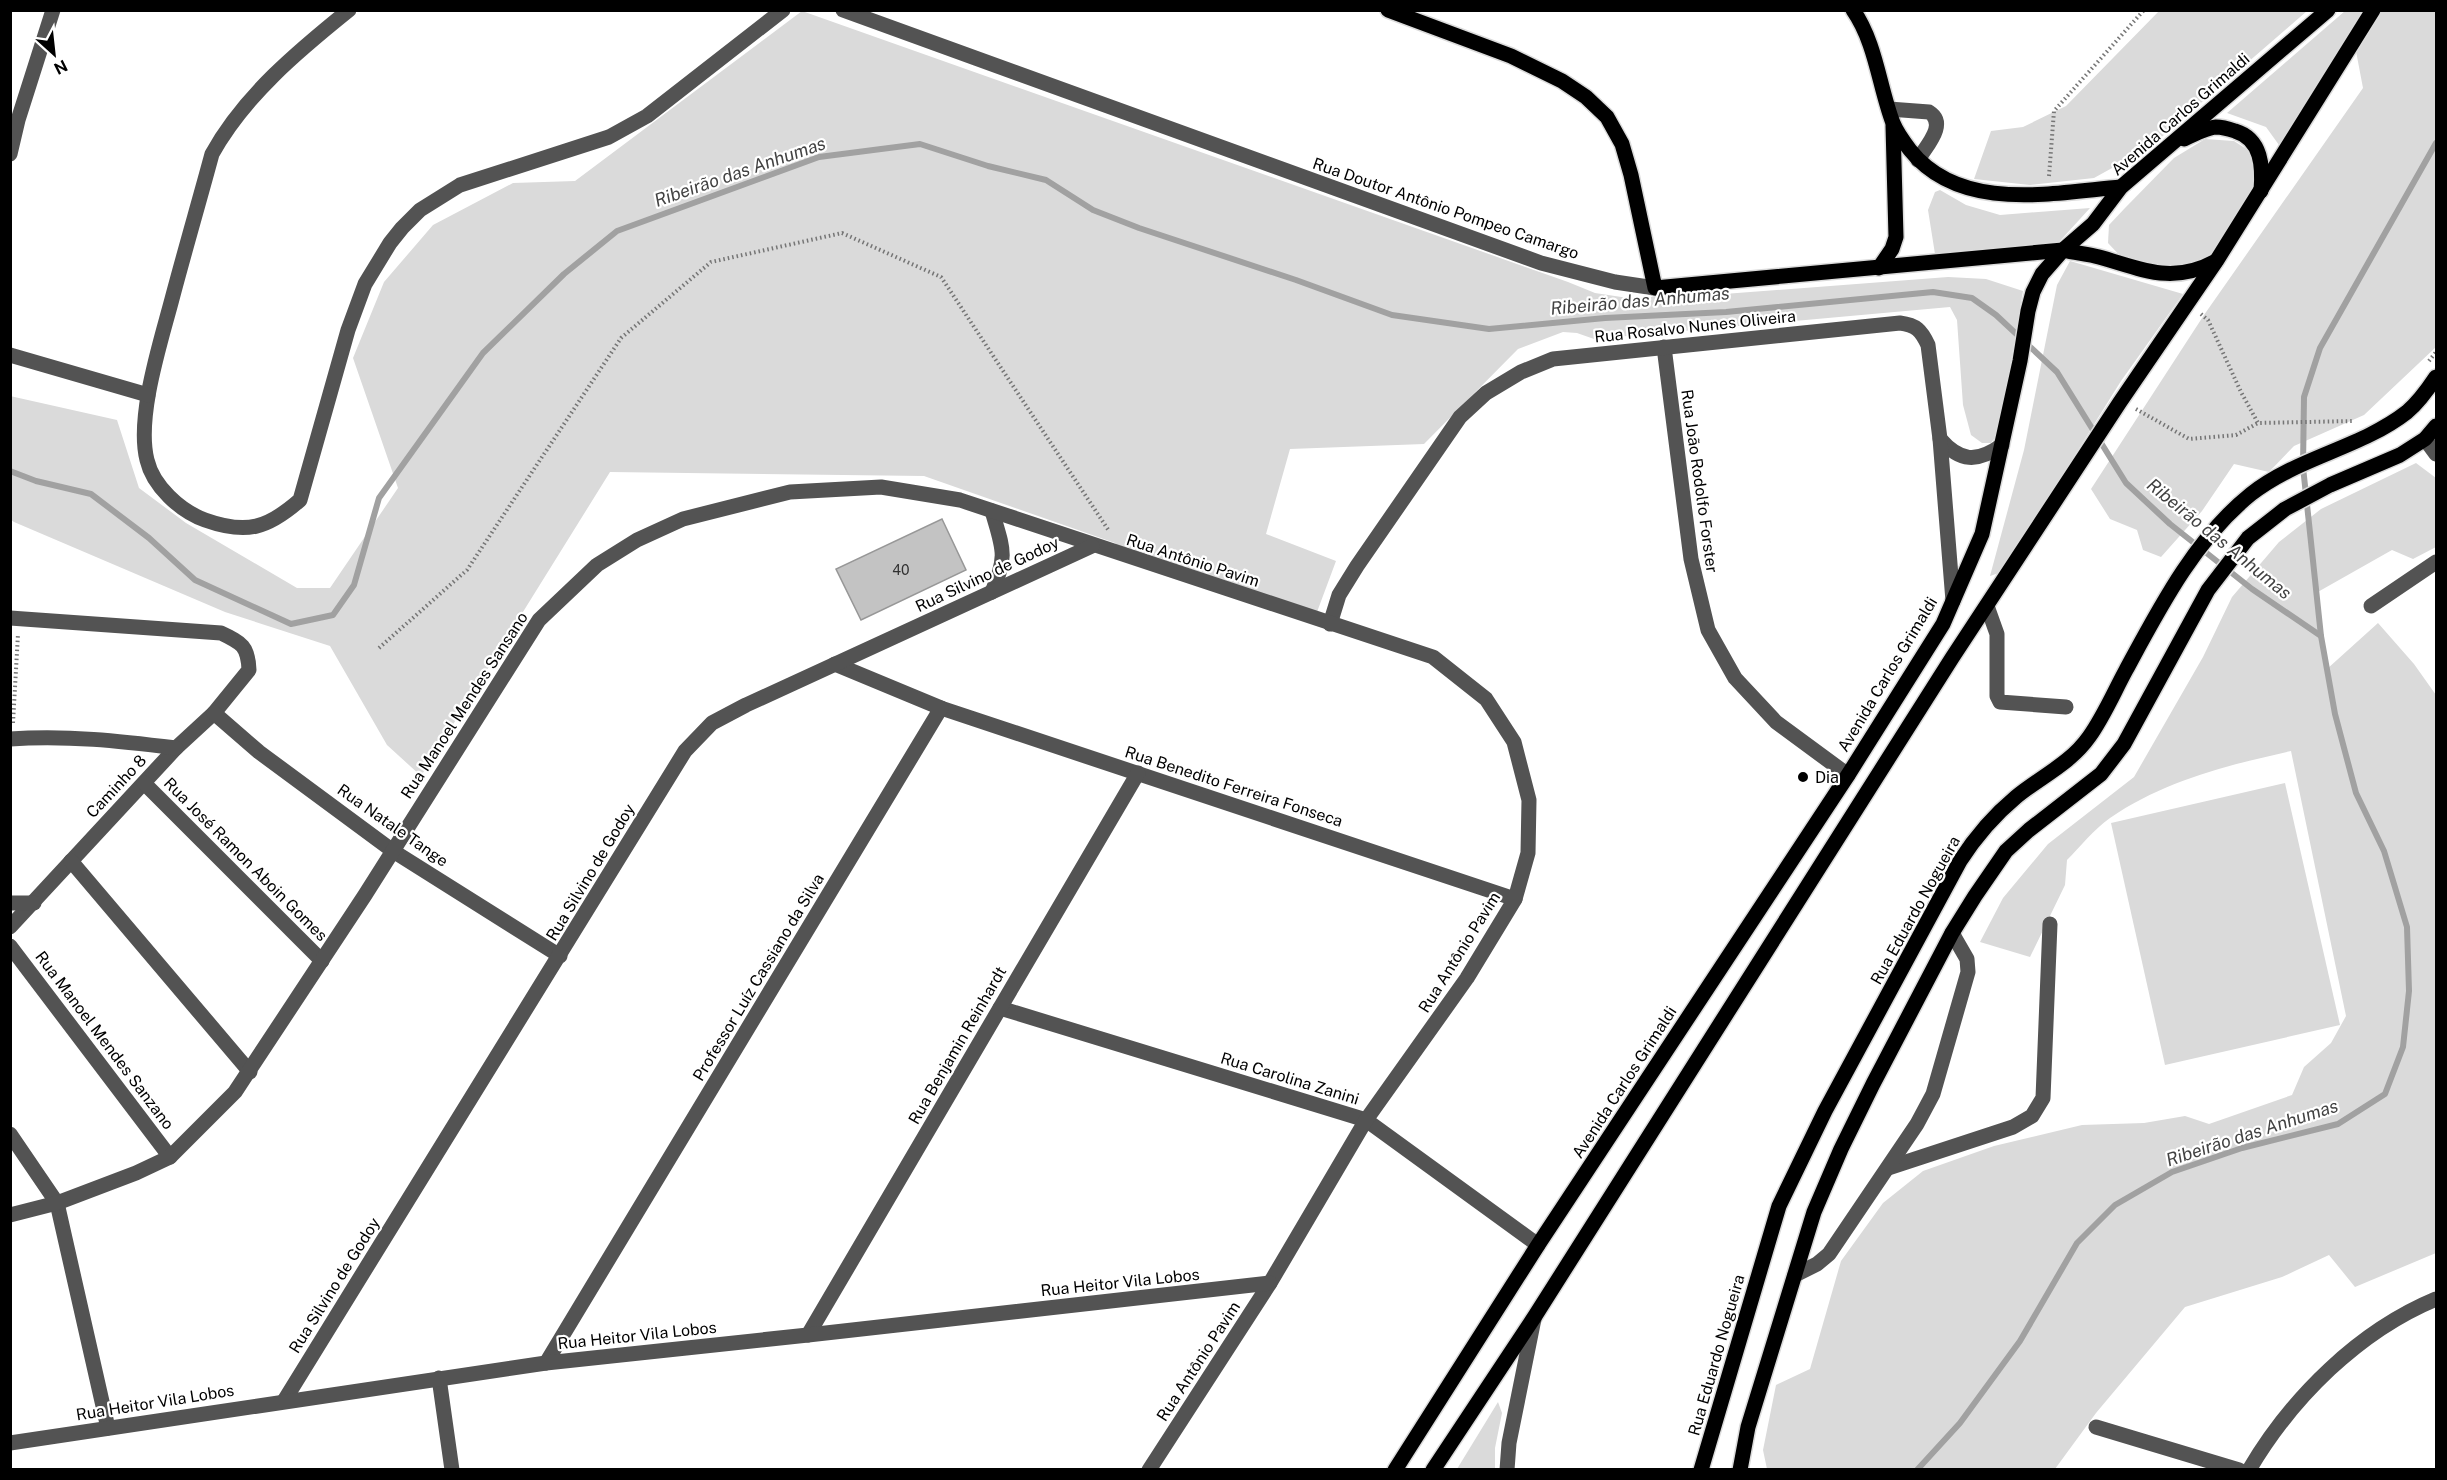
<svg xmlns="http://www.w3.org/2000/svg" width="2447" height="1480" font-family="'Public Sans',sans-serif">
<rect width="100%" height="100%" fill="#fff"/>
<g fill="#dadada">
<path d="M2160 10 2307 11 2150 147 2094 178 2030 185 1974 179 1991 131 2023 127 2066 106Z"/>
<path d="M802 11 1568 282 1595 293 1628 298 1724 294 1948 277 1986 279 2023 291 1999 432 1991 443H1982L1971 435 1963 405 1957 320 1950 307 1594 339 1577 333 1563 332 1518 349 1424 444 1290 449 1266 534 1336 561 1317 612 1126 557 1115 543 924 476 610 472 421 776 387 745 330 646 225 612 14 522 10 519V396L117 420 139 488 186 523 297 588H330L398 488 353 358 384 282 433 225 513 183 575 181Z"/>
<path d="M2345 11H2366L2279 145 2266 127 2227 113Z"/>
<path d="M2378 11H2436V347L2364 415 2294 446 2269 472 2234 464 2202 511 2161 557 2143 550 2137 530 2110 519 2091 489 2204 315 2363 88 2355 46Z"/>
<path d="M2205 139 2234 141 2248 150 2254 163 2255 188 2209 257 2182 267 2153 268 2124 260 2108 243 2109 225 2125 208 2174 158Z"/>
<path d="M1940 190 1966 205 2000 215 2090 208 2059 242 1935 254 1928 210 1935 192Z"/>
<path d="M2070 261 2183 294 2121 381 2002 572 1990 576 2024 450 2057 285Z"/>
<path d="M2416 463 2436 478V547L2413 559 2392 550 2316 593 2327 669 2378 623 2414 664 2436 695V1253L2355 1287 2329 1255 2282 1277 2185 1307 2096 1413 2055 1469H1767L1763 1450 1776 1385 1810 1369 1841 1261 1883 1203 1923 1171 1994 1146 2082 1125 2144 1123 2185 1116 2209 1124 2292 1095 2304 1067 2331 1043 2346 1016 2291 751C2228 765 2164 781 2110 818 2094 829 2080 847 2067 860L2065 885 2030 957 1980 942 2003 898 2048 844 2134 777 2203 657 2232 597 2279 542 2321 509Z"/>
<path d="M2285 783 2340 1025 2165 1065 2111 823Z"/>
<path d="M1498 1402 1502 1413 1495 1448V1469H1457Z"/>
</g>
<g fill="none" stroke-linecap="round" stroke-linejoin="round">
<g stroke="#a1a1a1" stroke-width="6">
<path d="M10 471 36 481 91 494 149 538 195 580 291 624 333 615 354 585 379 498 483 353 564 274 617 231 819 157 920 144 988 166 1046 180 1093 210 1139 228 1296 280 1392 315 1489 329 1605 318 1726 312 1933 292 1972 298 1996 315 2057 372 2126 483 2170 524 2252 589 2321 636 2335 714 2356 793 2384 851 2407 927 2409 991 2403 1047 2385 1094 2338 1124 2242 1148 2172 1172 2115 1205 2077 1243 2020 1341 1960 1423 1917 1470"/>
<path d="M2321 636 2303 467 2304 397 2320 348 2436 143"/>
</g>
</g>
<path fill="#c3c3c3" stroke="#979797" stroke-width="1.5" d="M942 519 966 570 861 620 836 569Z"/>
<g fill="none" stroke-linecap="round" stroke-linejoin="round">
<defs>
<g id="major">
<path d="M1388 10 1511 56 1562 81 1586 97 1607 117 1622 144 1631 175 1655 288 2063 250C2075 253 2088 254 2099 257 2142 269 2172 285 2216 261"/>
<path d="M1853 10C1876 43 1879 86 1893 123 1897 133 1903 141 1910 150 1960 213 2052 193 2121 187"/>
<path d="M2184 139C2194 134 2206 128 2216 127 2223 127 2229 129 2235 131 2262 139 2263 167 2261 191"/>
<path d="M1879 268 1892 249 1896 237 1893 126"/>
<path d="M1395 1470 1538 1245 1848 775 1943 624 1982 534 2020 361 2028 311 2033 292 2042 274 2063 250 2093 224 2121 187 2328 10"/>
<path d="M1433 1470 1535 1316 1952 658 2120 402 2217 260 2373 10"/>
<path d="M1701 1470 1779 1206 1825 1111 1960 861C1976 836 1992 817 2016 797 2040 777 2070 764 2089 737 2104 716 2114 692 2126 670 2160 607 2195 539 2251 494 2298 457 2361 448 2407 412 2419 402 2428 389 2436 377"/>
<path d="M1740 1470 1748 1427 1814 1212 1841 1149 1873 1084 1952 933 1975 896 2006 851 2029 830 2101 774 2124 744 2208 590 2248 538 2285 509 2330 485 2400 455 2425 439 2436 426"/>
</g>
</defs>
<use href="#major" stroke="#dbdbdb" stroke-width="18"/>
<g stroke="#757575" stroke-width="4" stroke-dasharray="1.5 3" stroke-linecap="butt">
<path d="M2049 176 2054 111 2144 10"/>
<path d="M2201 314 2208 320 2241 392 2258 423 2354 421"/>
<path d="M2429 361 2436 352"/>
<path d="M2136 409 2189 439 2236 435 2258 423"/>
<path d="M379 648 467 570 621 338 711 262 842 233 941 277 1109 531"/>
<path d="M13 723 18 634"/>
</g>
<g stroke="#535353" stroke-width="15">
<path d="M349 10C298 51 244 96 212 154 199 202 185 250 172 299 161 341 136 417 147 460 153 486 180 511 205 520 247 535 268 528 300 500L348 330 365 284 390 243 402 228 420 210 460 185 609 137 647 116 783 10"/>
<path d="M843 10 1541 263 1615 282 1655 288"/>
<path d="M1889 109 1929 112C1948 124 1926 146 1918 160"/>
<path d="M10 154 18 120 53 10"/>
<path d="M1664 347 1691 559 1708 630 1735 678 1776 722 1848 775"/>
<path d="M10 355 148 395"/>
<path d="M1940 439C1960 462 1977 463 2002 445"/>
<path d="M2425 439 2436 454"/>
<path d="M992 592C1008 555 1003 549 992 511"/>
<path d="M1987 606 1997 634V696L2000 702 2066 707"/>
<path d="M2371 606 2436 562"/>
<path d="M10 618 221 633C242 643 248 646 249 670L214 713 176 748 10 927"/>
<path d="M1330 624 1339 595 1357 566 1460 417 1486 393 1521 372 1553 359 1900 323C1916 325 1921 330 1928 345L1940 439 1953 601"/>
<path d="M941 708 1515 899"/>
<path d="M214 713 259 752 393 851 560 956"/>
<path d="M10 739C67 735 120 741 176 748"/>
<path d="M144 783 322 961"/>
<path d="M71 861 250 1072"/>
<path d="M10 903H34"/>
<path d="M10 946 170 1157"/>
<path d="M1000 1008 1366 1120 1538 1245"/>
<path d="M10 1134 57 1203 108 1428"/>
<path d="M1888 1168 2013 1127 2032 1116 2043 1098 2050 924"/>
<path d="M10 1215 57 1203 136 1173 170 1157 235 1092 365 895 539 620 597 565 637 540 683 519 790 492 881 487 960 500 1433 657 1486 699 1514 742 1529 800 1528 853 1515 899 1467 978 1366 1120 1270 1283 1149 1470"/>
<path d="M1795 1275 1817 1264 1829 1254 1917 1124 1933 1094 1968 972 1967 959 1952 933"/>
<path d="M808 1335 1138 773"/>
<path d="M546 1363 941 708 835 664"/>
<path d="M439 1378 452 1470"/>
<path d="M284 1401 685 751 712 723 746 705 1092 546"/>
<path d="M2096 1427 2239 1470"/>
<path d="M10 1443 546 1363 808 1335 1270 1283"/>
<path d="M1507 1470 1509 1443 1534 1319"/>
<path d="M2249 1470C2292 1397 2359 1331 2436 1299"/>
</g>
<use href="#major" stroke="#000" stroke-width="15"/>
</g>
<circle fill="#000" stroke="#fff" stroke-width="2" cx="1803" cy="777" r="6"/>
<g text-anchor="middle" stroke-width="4.5" stroke-linejoin="round" paint-order="stroke">
<g font-size="14" fill="#313131">
<text x="901" y="575">40</text>
</g>
<g font-size="16" fill="#000" stroke="#fff">
<text transform="translate(2180 114) rotate(-41)" y="6">Avenida Carlos Grimaldi</text>
<text transform="translate(1446 208) rotate(19)" y="6">Rua Doutor Antônio Pompeo Camargo</text>
<text transform="translate(1695 326) rotate(-6)" y="6">Rua Rosalvo Nunes Oliveira</text>
<text transform="translate(1700 481) rotate(82)" y="6">Rua João Rodolfo Forster</text>
<text transform="translate(1193 560) rotate(18)" y="6">Rua Antônio Pavim</text>
<text transform="translate(987 574) rotate(-25)" y="6">Rua Silvino de Godoy</text>
<text transform="translate(1887 674) rotate(-59)" y="6">Avenida Carlos Grimaldi</text>
<text transform="translate(464 705) rotate(-57)" y="6">Rua Manoel Mendes Sansano</text>
<text transform="translate(116 786) rotate(-47)" y="6">Caminho 8</text>
<text transform="translate(1234 786) rotate(18)" y="6">Rua Benedito Ferreira Fonseca</text>
<text transform="translate(393 825) rotate(35)" y="6">Rua Natale Tange</text>
<text transform="translate(246 859) rotate(45)" y="6">Rua José Ramon Aboin Gomes</text>
<text transform="translate(590 872) rotate(-59)" y="6">Rua Silvino de Godoy</text>
<text transform="translate(1915 910) rotate(-61)" y="6">Rua Eduardo Nogueira</text>
<text transform="translate(1459 952) rotate(-58)" y="6">Rua Antônio Pavim</text>
<text transform="translate(758 977) rotate(-59)" y="6">Professor Luíz Cassiano da Silva</text>
<text transform="translate(105 1040) rotate(53)" y="6">Rua Manoel Mendes Sanzano</text>
<text transform="translate(957 1045) rotate(-60)" y="6">Rua Benjamin Reinhardt</text>
<text transform="translate(1290 1078) rotate(17)" y="6">Rua Carolina Zanini</text>
<text transform="translate(1624 1082) rotate(-57)" y="6">Avenida Carlos Grimaldi</text>
<text transform="translate(1120 1282) rotate(-6)" y="6">Rua Heitor Vila Lobos</text>
<text transform="translate(334 1285) rotate(-58)" y="6">Rua Silvino de Godoy</text>
<text transform="translate(637 1335) rotate(-6)" y="6">Rua Heitor Vila Lobos</text>
<text transform="translate(1716 1355) rotate(-74)" y="6">Rua Eduardo Nogueira</text>
<text transform="translate(1198 1361) rotate(-57)" y="6">Rua Antônio Pavim</text>
<text transform="translate(155 1402) rotate(-9)" y="6">Rua Heitor Vila Lobos</text>
</g>
<g font-size="16" fill="#000" stroke="#fff" text-anchor="start">
<text x="1815" y="783">Dia</text>
</g>
<g font-size="18" font-style="italic" fill="#424242" stroke="#fff">
<text transform="translate(740 172) rotate(-19)" y="6">Ribeirão das Anhumas</text>
<text transform="translate(1640 301) rotate(-5)" y="6">Ribeirão das Anhumas</text>
<text transform="translate(2219 539) rotate(39)" y="6">Ribeirão das Anhumas</text>
<text transform="translate(2252 1133) rotate(-18)" y="6">Ribeirão das Anhumas</text>
</g>
</g>
<rect width="2447" height="1480" fill="none" stroke="#000000" stroke-width="24"/>
<g transform="translate(54 54) rotate(153)" stroke="#ffffff" stroke-width="4.5" paint-order="stroke">
<path d="M0-4.5L10 22L0 15L-10 22Z" fill="#000000"/>
<text y="-9" font-size="16" font-weight="bold" text-anchor="middle" fill="#000000">N</text>
</g>
</svg>
